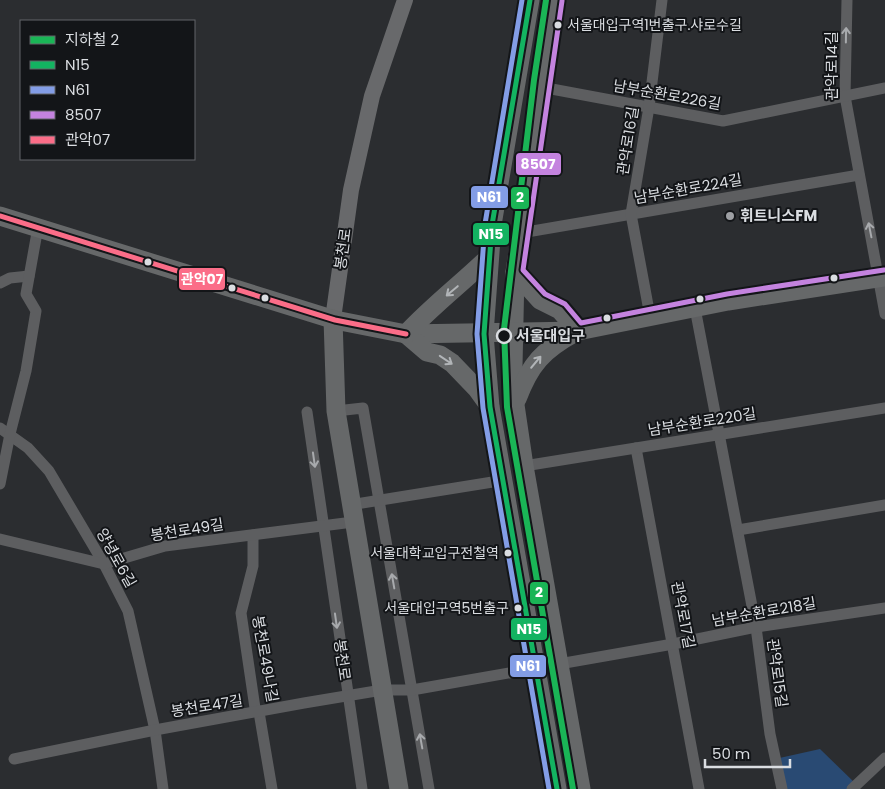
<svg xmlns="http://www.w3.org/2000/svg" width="885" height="789" font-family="Poppins,'Noto Sans KR',sans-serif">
<rect width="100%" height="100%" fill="#2b2d30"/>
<path fill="#294a73" d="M820 749 857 785 852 789H782L775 759Z"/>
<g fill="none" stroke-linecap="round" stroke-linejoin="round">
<g stroke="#5d5e60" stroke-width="11">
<path d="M847 0 845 96 885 314"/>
<path d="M541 87 723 121 885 88"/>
<path d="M521 233 859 175"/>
<path d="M0 283 10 278 29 276"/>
<path d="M695 308 756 627 770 734 782 789"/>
<path d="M650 316 631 214 649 107 662 0"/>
<path d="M336 411 363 408 429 789"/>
<path d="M307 412 362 789"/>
<path d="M0 428 28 448 49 471 104 564 128 611 155 730 163 789"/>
<path d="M636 448 699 789"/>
<path d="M524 466 885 408"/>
<path d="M0 484 10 434 26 371 36 311 26 294 38 227"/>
<path d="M350 505 505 480"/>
<path d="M738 530 885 505"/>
<path d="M253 535V566L241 613 255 708 259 712 272 789"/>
<path d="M0 539 104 564 165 546 353 522"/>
<path d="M559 664 673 644 756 627 885 608"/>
<path d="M14 759 155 730 304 703 382 690H412L537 668"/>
<path d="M852 789 885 758"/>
</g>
<path stroke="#68696b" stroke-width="16" d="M333 319 351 190 372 96 405 0"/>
<g stroke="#666869" stroke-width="19">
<path d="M530 0 492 225 484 334 490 407 557 789"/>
<path d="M555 0 515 272 513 366 515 405 524 466 581 789"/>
<path d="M0 216 335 320 406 334 578 331 728 301 885 277"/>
<path d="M515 272 540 300 560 310 578 331"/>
<path d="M333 319 336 411 399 789"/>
<path d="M406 334 427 352 440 355 452 363 477 389 490 407"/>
<path d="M406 334C432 306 461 284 488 258"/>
<path d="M517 399C530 364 543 350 576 332"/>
</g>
<defs>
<path id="bus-1" d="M530 0 492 225 484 334 490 407 557 789"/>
<path id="bus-2" d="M522 0 485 224 477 334 483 408 549 789"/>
<path id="bus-3" d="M562 1 523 270 545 294 565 304 581 323 727 294 884 270"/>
<path id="bus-4" d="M0 216 335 320 406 334"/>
</defs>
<use href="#bus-1" stroke="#131518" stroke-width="9"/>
<use href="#bus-2" stroke="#131518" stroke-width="9"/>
<use href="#bus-3" stroke="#131518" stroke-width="9"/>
<use href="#bus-4" stroke="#131518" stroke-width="9"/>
<use href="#bus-1" stroke="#13b361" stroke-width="5"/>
<use href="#bus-2" stroke="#839de6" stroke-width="5"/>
<use href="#bus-3" stroke="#c483df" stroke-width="5"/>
<use href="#bus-4" stroke="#fb6d88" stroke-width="5"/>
<defs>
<path id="metro-1" d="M546 0 534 80 504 329 507 407 573 789"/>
</defs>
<use href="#metro-1" stroke="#131518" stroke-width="10"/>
<use href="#metro-1" stroke="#1ab556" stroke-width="6"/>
</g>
<defs><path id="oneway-shaft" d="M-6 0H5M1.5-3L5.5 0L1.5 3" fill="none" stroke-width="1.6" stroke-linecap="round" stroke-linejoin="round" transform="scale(1.25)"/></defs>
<g stroke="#a8aaad">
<use href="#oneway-shaft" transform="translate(846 35) rotate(-89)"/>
<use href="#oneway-shaft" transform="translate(870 230) rotate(-101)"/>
<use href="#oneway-shaft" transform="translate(314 460) rotate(82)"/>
<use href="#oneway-shaft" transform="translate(393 581) rotate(-100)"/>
<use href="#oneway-shaft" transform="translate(336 621) rotate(82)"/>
<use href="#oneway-shaft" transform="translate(421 741) rotate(-100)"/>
</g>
<g stroke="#b1b4b7">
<use href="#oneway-shaft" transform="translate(452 291) rotate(140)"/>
<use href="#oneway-shaft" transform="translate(446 360) rotate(34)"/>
<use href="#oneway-shaft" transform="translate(536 362) rotate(-50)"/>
</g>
<g fill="#dadde1" stroke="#131518" stroke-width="2">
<circle cx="558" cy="25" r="4.5"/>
<circle cx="148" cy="262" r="4.5"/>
<circle cx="834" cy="278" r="4.5"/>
<circle cx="232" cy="288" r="4.5"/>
<circle cx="265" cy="298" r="4.5"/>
<circle cx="700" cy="299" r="4.5"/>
<circle cx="607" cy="318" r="4.5"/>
<circle cx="508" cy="553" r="4.5"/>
<circle cx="518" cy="608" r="4.5"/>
</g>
<circle fill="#9d9fa3" stroke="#131518" stroke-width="2" cx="730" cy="216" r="5"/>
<circle fill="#131518" stroke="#dadde1" stroke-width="2.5" cx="504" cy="336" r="7"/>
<g text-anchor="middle" stroke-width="4" stroke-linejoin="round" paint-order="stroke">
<g font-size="14" fill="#dadde1" stroke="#131518" text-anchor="end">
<text x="567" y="30" text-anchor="start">서울대입구역1번출구.샤로수길</text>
<text x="499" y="558">서울대학교입구전철역</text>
<text x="509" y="613">서울대입구역5번출구</text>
</g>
<g font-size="15" fill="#dadde1" stroke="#131518">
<text transform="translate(832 66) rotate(-90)" y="5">관악로14길</text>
<text transform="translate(667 95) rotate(10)" y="5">남부순환로226길</text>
<text transform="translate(628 141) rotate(-81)" y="5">관악로16길</text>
<text transform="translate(688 189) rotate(-10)" y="5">남부순환로224길</text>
<text transform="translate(343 249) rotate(-82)" y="5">봉천로</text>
<text transform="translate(702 422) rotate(-9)" y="5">남부순환로220길</text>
<text transform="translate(187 530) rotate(-9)" y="5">봉천로49길</text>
<text transform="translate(116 558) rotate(61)" y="5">양녕로6길</text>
<text transform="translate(764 612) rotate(-10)" y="5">남부순환로218길</text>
<text transform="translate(683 615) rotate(79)" y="5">관악로17길</text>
<text transform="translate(265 659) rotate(80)" y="5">봉천로49나길</text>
<text transform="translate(342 660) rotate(82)" y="5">봉천로</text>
<text transform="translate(777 673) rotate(82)" y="5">관악로15길</text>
<text transform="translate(207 706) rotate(-9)" y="5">봉천로47길</text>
</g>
<g font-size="15" font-weight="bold" fill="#dadde1" stroke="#131518" text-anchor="start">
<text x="740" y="221">휘트니스FM</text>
</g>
<g font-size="15" font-weight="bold" fill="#dadde1" stroke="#131518" text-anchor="start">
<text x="516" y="341">서울대입구</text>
</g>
</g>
<g stroke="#131518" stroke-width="2">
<rect x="515" y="152" width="47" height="24" rx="5" fill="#c483df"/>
<rect x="470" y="185" width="39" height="24" rx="5" fill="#839de6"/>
<rect x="510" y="186" width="20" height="24" rx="5" fill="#1ab556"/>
<rect x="472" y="222" width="38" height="24" rx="5" fill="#13b361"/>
<rect x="178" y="267" width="48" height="24" rx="5" fill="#fb6d88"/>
<rect x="529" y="581" width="20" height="24" rx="5" fill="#1ab556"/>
<rect x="510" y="617" width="38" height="24" rx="5" fill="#13b361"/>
<rect x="509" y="654" width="38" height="24" rx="5" fill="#839de6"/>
</g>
<g font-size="14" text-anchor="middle" font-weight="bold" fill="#fff">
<text x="538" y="169">8507</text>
<text x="489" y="202">N61</text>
<text x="520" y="202">2</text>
<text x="491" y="239">N15</text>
<text x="202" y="284">관악07</text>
<text x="539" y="597">2</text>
<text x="529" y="634">N15</text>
<text x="528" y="671">N61</text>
</g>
<rect x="20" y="20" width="175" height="140" fill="#131518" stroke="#636568"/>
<rect x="30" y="36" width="25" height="8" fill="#1ab556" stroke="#636568"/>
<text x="65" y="45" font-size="15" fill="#dadde1">지하철 2</text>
<rect x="30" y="61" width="25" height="8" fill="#13b361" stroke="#636568"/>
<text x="65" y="70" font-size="15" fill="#dadde1">N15</text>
<rect x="30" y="86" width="25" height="8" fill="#839de6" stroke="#636568"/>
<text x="65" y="95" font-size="15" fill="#dadde1">N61</text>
<rect x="30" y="111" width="25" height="8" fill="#c483df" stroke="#636568"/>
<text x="65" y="120" font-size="15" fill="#dadde1">8507</text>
<rect x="30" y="136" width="25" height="8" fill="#fb6d88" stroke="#636568"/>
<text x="65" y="145" font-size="15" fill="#dadde1">관악07</text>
<path d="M705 759v8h85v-8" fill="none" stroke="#dadde1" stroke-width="2.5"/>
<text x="712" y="759" font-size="15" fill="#dadde1" stroke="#131518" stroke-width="4" paint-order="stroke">50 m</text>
</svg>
